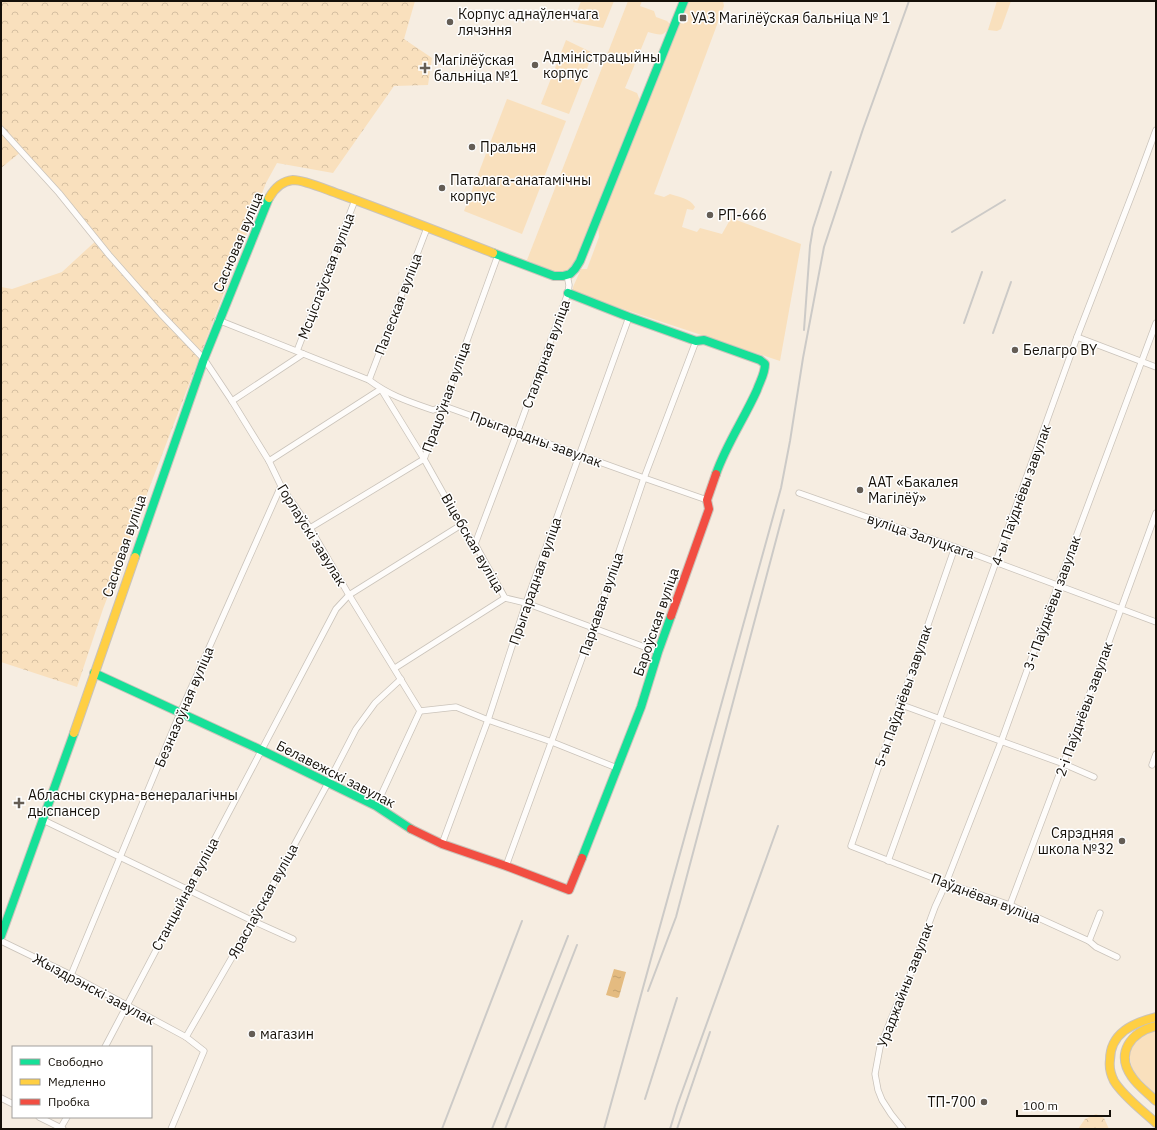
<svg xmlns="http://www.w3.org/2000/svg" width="1157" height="1130" font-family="'IBM Plex Sans',sans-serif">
<defs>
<pattern id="forest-crowns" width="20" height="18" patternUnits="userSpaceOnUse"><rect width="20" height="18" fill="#f9e0bd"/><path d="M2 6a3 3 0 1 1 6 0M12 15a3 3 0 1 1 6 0" fill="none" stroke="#d5bfa1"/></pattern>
<pattern id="water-ripples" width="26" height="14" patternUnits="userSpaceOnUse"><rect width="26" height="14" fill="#e4bb80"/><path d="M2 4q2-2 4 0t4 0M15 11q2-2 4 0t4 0" fill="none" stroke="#c3a06d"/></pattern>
</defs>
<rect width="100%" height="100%" fill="#f6ede1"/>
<g fill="#f9e0bd">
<path d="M581 1H614L603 28 573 22Z"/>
<path d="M628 1H642L640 6 654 11 656 17 667 21 670 24C664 38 661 35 648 32L625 88 637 93 639 98 638 103 576 260C573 264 569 269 564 271 553 275 537 264 527 260Z"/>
<path d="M689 1H723L724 6 654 194 664 197 670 194C678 197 690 198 695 207L693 210 687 209 682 227 697 232 700 228 722 234 731 218 801 244 780 361 581 295 573 290V287L581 269H587L599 237 598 225 680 23 684 24 687 16 685 12Z"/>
<path d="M997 1H1011L1001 29 997 31 988 30Z"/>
<path d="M566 40 593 53 569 114 541 104Z"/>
<path d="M507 99 566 121 522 234 464 211Z"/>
<path d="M1156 1028V1095L1133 1072 1129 1054 1133 1043 1139 1036Z"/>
</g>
<g fill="url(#forest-crowns)">
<path d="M1 1H415L404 39 432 58 428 85 394 86 333 173 277 163 266 183 103 609 77 687 1 662V287L12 289 62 272 99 238 22 151 1 168Z"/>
<path d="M1096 1114 1104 1118 1109 1129H1078L1085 1119Z"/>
</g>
<path fill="url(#water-ripples)" d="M614 969 626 972 619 997 617 998 606 995Z"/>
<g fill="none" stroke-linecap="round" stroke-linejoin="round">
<defs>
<g id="street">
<path d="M1 129 59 193 109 255 161 314 204 359 232 401 269 461 281 486 310 528 349 595 420 711"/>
<path d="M218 320 369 380C390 396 410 402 433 410L444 406 644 478 707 500"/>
<path d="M1077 337 1156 367"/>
<path d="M297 351 355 200"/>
<path d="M369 380 427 228"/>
<path d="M232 401 303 354"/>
<path d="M269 461 381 389 424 459 461 525 475 544 505 598 526 603 658 652"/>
<path d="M799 493 864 516 955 547 1156 622"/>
<path d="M310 528 424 459 498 255"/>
<path d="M475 544 517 433 568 293 569 285 567 275"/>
<path d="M955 547 851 846 946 883 1010 905 1089 941 1096 947 1117 957"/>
<path d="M395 668 505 598"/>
<path d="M899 704 1064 764 1094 777"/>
<path d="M420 711 456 707 488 720 552 742 617 768"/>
<path d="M1152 765 1156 754"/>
<path d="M376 806 420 711"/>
<path d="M43 820 253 921 293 939"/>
<path d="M442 844 488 720 526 603 629 317"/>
<path d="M888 861 1077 337 1136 184 1156 130"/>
<path d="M506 866 593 628 644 478 696 341"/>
<path d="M1010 905 1099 669 1156 513"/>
<path d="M1 941 71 975 186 1037"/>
<path d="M1089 941 1100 913"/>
<path d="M71 975 180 713 281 486"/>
<path d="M105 1047 336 609 349 595 461 525"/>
<path d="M1 1098 13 1104"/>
<path d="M39 1117 63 1129"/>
<path d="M60 1129 67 1117"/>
<path d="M171 1129 204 1051 186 1037 253 921 328 783 356 729 375 703 401 679"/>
<path d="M903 1129 891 1114 882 1100 878 1090 875 1074 880 1047 896 1007 907 983 935 907 946 883 1001 742 1058 585 1156 323"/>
</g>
<g id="fast">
<path d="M493 253 554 276H563L570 274 575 269 580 261 684 1"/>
<path d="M568 293 629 317 696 341 704 340 760 360 765 364C765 374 760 381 757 390 744 419 726 445 716 474"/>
<path d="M135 557 204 359 269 198"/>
<path d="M94 673 261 750 376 806 411 829"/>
<path d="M582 858 641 707 658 652 671 616"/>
<path d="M1 936 74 733"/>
</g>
<g id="slow">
<path d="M269 198C274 189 282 181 293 180 305 180 327 190 339 194 391 213 442 233 493 253"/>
<path d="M74 733 135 557"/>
<path d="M1156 1017C1133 1023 1110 1033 1110 1060 1109 1067 1111 1075 1114 1081 1123 1096 1143 1111 1156 1123"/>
<path d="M1156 1026C1131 1032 1115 1053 1132 1077 1138 1086 1148 1093 1156 1101"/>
</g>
<g id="jam">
<path d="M671 616 709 509 707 500 716 474"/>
<path d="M411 829 442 844 506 866 569 890 582 858"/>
</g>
</defs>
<use href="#street" stroke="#cac3ba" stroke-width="7"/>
<use href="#fast" stroke="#cac3ba" stroke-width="10"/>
<use href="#slow" stroke="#cac3ba" stroke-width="10"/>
<use href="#jam" stroke="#cac3ba" stroke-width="10"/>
<use href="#street" stroke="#fefcfa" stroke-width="5.5"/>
<use href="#fast" stroke="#16e098" stroke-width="8"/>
<use href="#slow" stroke="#ffcf43" stroke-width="8"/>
<use href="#jam" stroke="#f24e42" stroke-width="8"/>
<g stroke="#cccac7" stroke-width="2">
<path d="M952 232 1005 200"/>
<path d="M964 323 982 272"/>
<path d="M804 330 810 246 813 228 831 172"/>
<path d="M993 333 1011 282"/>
<path d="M648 991 676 917 784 510"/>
<path d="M645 1099 677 998"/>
<path d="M442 1129 522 921"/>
<path d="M492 1129 568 936"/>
<path d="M505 1129 577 945"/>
<path d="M604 1129 781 488 790 441 803 358 824 247 863 129 909 1"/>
<path d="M670 1129 677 1106 778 826"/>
<path d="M677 1129 710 1032"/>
</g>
</g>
<g fill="#645d55" stroke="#fff" stroke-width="1.5">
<rect x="679" y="14" width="8" height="8" rx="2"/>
<circle cx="450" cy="22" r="4"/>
<circle cx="535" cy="65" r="4"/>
<path d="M423 62h4v4h4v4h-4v4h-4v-4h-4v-4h4z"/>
<circle cx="472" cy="147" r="4"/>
<circle cx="442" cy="188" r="4"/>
<circle cx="710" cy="215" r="4"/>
<circle cx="1015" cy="350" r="4"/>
<circle cx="860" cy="490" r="4"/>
<path d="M17 797h4v4h4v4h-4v4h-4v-4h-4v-4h4z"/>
<circle cx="1122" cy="841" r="4"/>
<circle cx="252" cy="1034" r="4"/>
<circle cx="984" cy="1102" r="4"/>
</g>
<g text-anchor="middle" stroke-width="3" stroke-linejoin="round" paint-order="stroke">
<g font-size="14" fill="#151009" stroke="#fff" text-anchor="start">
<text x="458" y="19">Корпус аднаўленчага<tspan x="458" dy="16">лячэння</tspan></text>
<text x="691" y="23">УАЗ Магілёўская бальніца № 1</text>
<text x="543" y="62">Адміністрацыйны<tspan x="543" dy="16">корпус</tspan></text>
<text x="434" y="65">Магілёўская<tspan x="434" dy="16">бальніца №1</tspan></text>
<text x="480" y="152">Пральня</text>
<text x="450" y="185">Паталага-анатамічны<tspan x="450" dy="16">корпус</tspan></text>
<text x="718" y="220">РП-666</text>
<text x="1023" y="355">Белагро BY</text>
<text x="868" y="487">ААТ «Бакалея<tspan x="868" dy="16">Магілёў»</tspan></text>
<text x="28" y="800">Абласны скурна-венералагічны<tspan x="28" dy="16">дыспансер</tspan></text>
<text x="1114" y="838" text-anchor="end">Сярэдняя<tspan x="1114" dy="16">школа №32</tspan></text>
<text x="260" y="1039">магазин</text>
<text x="976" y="1107" text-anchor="end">ТП-700</text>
</g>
<g font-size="14" fill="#151009" stroke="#fff">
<text transform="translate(238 242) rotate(-67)" y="5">Сасновая вуліца</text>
<text transform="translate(326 276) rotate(-69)" y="5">Мсціслаўская вуліца</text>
<text transform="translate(398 304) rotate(-69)" y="5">Палеская вуліца</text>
<text transform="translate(546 354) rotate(-70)" y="5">Сталярная вуліца</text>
<text transform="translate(446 397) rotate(-70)" y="5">Працоўная вуліца</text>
<text transform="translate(536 439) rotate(20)" y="5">Прыгарадны завулак</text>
<text transform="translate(1021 495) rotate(-70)" y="5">4-ы Паўднёвы завулак</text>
<text transform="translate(312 535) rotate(58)" y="5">Горлаўскі завулак</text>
<text transform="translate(921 536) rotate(19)" y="5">вуліца Залуцкага</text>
<text transform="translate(473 543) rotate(60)" y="5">Віцебская вуліца</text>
<text transform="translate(124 546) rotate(-71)" y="5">Сасновая вуліца</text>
<text transform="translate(535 581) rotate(-71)" y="5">Прыгарадная вуліца</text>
<text transform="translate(1052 603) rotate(-70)" y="5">3-і Паўднёвы завулак</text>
<text transform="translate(601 604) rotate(-71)" y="5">Паркавая вуліца</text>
<text transform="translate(656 622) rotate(-71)" y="5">Бароўская вуліца</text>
<text transform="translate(903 696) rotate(-71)" y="5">5-ы Паўднёвы завулак</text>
<text transform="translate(184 707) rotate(-67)" y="5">Безназоўная вуліца</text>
<text transform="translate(1084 709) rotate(-70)" y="5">2-і Паўднёвы завулак</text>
<text transform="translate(336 774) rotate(27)" y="5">Белавежскі завулак</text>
<text transform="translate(185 894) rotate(-62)" y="5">Станцыйная вуліца</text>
<text transform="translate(986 898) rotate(21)" y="5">Паўднёвая вуліца</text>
<text transform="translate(263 901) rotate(-61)" y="5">Яраслаўская вуліца</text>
<text transform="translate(905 985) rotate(-69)" y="5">Ураджайны завулак</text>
<text transform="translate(94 989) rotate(28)" y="5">Жыздрэнскі завулак</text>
</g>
</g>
<rect width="1157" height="1130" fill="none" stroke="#151009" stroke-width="4"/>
<rect x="12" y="1046" width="140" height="72" fill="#ffffff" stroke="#a19f9d"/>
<rect x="20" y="1059" width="20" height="6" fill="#16e098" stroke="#a19f9d"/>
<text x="48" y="1066" font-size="12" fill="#151009">Свободно</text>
<rect x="20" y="1079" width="20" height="6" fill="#ffcf43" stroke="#a19f9d"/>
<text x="48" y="1086" font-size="12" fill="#151009">Медленно</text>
<rect x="20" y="1099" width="20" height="6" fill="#f24e42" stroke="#a19f9d"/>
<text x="48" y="1106" font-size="12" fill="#151009">Пробка</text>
<path d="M1017 1110v6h93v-6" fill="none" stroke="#151009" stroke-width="2"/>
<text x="1023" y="1110" font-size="12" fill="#151009" stroke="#ffffff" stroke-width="3" paint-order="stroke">100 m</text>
</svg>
